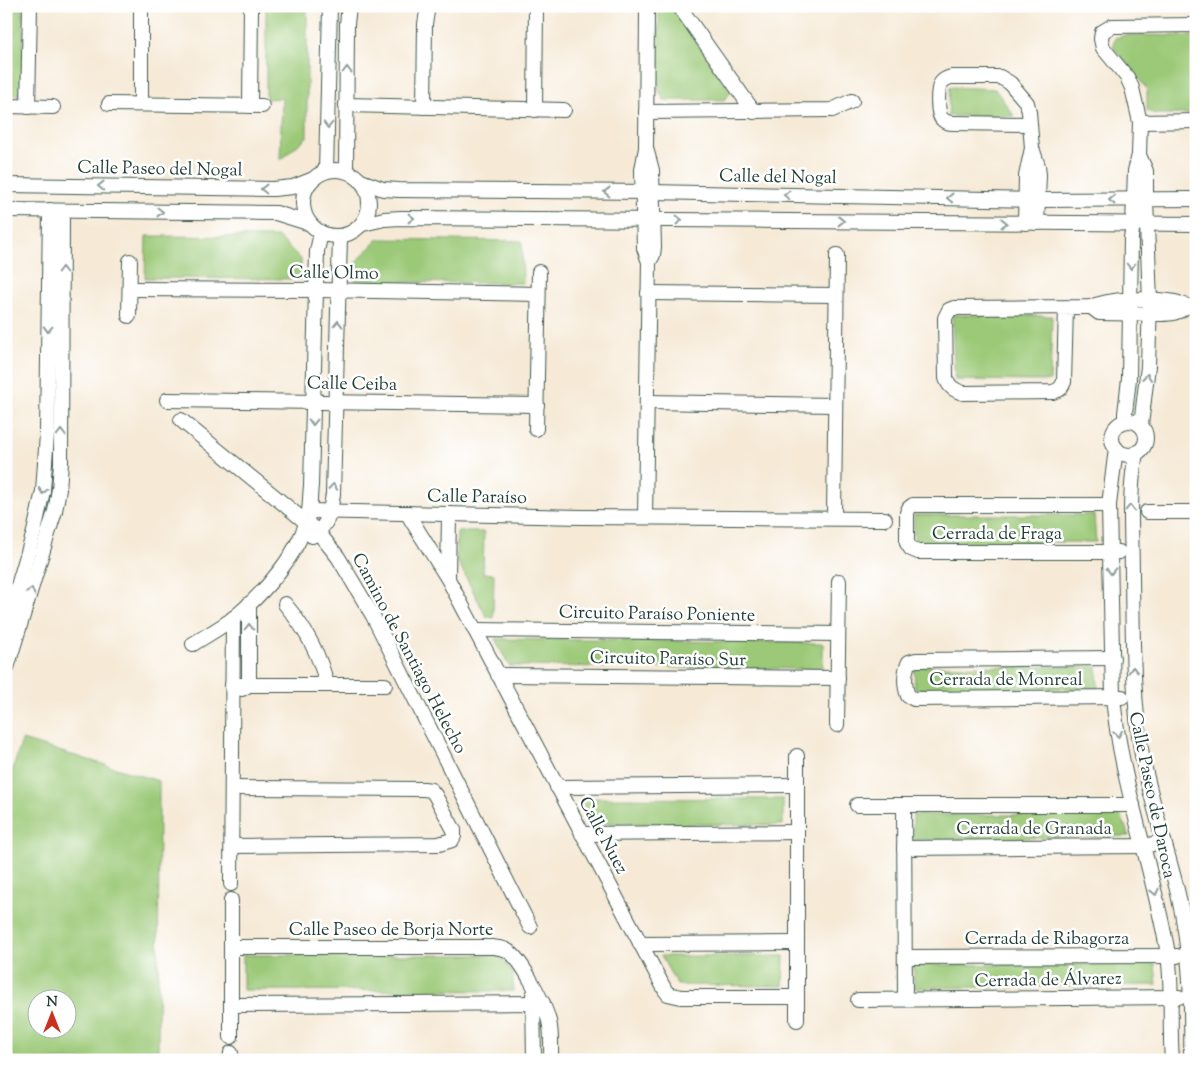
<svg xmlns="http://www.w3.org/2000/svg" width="1202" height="1066" font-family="'Sorts Mill Goudy',serif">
<rect width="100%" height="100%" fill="#fff"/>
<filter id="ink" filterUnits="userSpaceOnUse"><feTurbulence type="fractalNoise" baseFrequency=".02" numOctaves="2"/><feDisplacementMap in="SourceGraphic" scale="10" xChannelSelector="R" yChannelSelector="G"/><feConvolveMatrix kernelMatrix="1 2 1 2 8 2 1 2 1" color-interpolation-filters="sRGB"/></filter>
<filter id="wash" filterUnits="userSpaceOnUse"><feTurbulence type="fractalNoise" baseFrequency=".0096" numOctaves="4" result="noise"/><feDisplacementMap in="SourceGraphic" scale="20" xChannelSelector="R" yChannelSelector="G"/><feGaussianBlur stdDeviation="1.12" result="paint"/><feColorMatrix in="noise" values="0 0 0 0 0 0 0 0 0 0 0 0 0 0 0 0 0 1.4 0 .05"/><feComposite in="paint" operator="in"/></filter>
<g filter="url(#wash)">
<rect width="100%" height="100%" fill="#f6ead7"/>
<g fill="#9bc977" stroke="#5d8356" fill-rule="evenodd">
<path d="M6 6H23V87L19 95 6 94Z"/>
<path d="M266 6H307V137L280 160 282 98 266 99Z"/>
<path d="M659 6H671L731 92 724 100H664L658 89Z"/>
<path d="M1125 35 1196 36V114H1156L1147 111V89L1113 47 1115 38Z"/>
<path d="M950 87 995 89 1014 116H948Z"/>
<path d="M146 236 278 237 301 259V279L145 278Z"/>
<path d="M378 239 522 241 523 283 356 282 355 263Z"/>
<path d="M952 315 1052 316 1050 381 955 380Z"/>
<path d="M914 515H1094L1096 542 914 543Z"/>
<path d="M457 532H484L483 573 494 574 493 618 486 616 456 558Z"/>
<path d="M495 639 823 643V669L509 666Z"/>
<path d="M914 666 1097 667 1098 688 915 689Z"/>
<path d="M22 740 159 781 158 1060H6V791ZM38 998H68V1028H38Z"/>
<path d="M579 798 783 799V825L594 823Z"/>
<path d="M913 815H1121L1129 836 913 840Z"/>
<path d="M243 955H499L513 973V991L243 990Z"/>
<path d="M661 956H784L783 986 677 985Z"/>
<path d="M1155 964 1157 985 914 988V965Z"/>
</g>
</g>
<g filter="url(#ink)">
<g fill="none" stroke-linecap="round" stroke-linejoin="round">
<defs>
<g id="street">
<path d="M679 6 754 112"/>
<path d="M109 104 262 106"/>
<path d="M141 104V6"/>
<path d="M346 105 564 110"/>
<path d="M6 106 53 107"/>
<path d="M250 106 251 6"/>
<path d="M28 107 30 6"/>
<path d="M424 107 425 24 428 6"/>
<path d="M535 110 536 6"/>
<path d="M646 112 832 110 852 101"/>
<path d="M1140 122 1196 121"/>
<path d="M1030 124 954 123C949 123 945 122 942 119 937 115 937 89 941 83 944 79 947 78 951 77H1000L1010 83 1027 103 1029 112 1032 148 1038 166 1039 175 1037 223"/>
<path d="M646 148 652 170 654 247 653 255 649 262"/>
<path d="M1139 155 1146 171V200L1150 301 1148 366 1141 425"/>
<circle cx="336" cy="203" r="33"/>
<path d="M326 171 330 6"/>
<path d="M346 171 347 24 349 6"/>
<path d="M361 181 383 189 399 190 652 192 1038 200 1196 199"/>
<path d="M6 185 273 189 293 187 311 180"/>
<path d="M6 210 276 213 308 223"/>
<path d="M1025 223 1026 176 1032 148"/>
<path d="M363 224 384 219 401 218 1196 224"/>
<path d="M130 289 317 290 538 294"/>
<path d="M648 293 836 295"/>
<path d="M1066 307 1064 382 1060 389 1053 392 963 393C954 390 949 387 946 378L945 318 949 310 954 308 1091 307C1111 298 1147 298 1169 301 1179 302 1186 307 1196 307"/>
<path d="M1091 307 1099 313 1161 314C1171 314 1178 313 1186 307"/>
<path d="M129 316 130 261"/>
<path d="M167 400 537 405"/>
<path d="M647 402 835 405"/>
<path d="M181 420 318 532 338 557 373 616 530 927"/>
<path d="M1125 421V413L1129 379 1131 238 1133 224 1135 171 1139 155 1140 122 1132 88 1127 77 1103 48 1101 39 1102 32 1112 26 1196 25"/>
<circle cx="1129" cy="438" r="17"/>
<path d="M536 429 539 272"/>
<path d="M1116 448 1109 505 1113 697C1121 785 1153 867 1168 954 1173 989 1169 1025 1172 1060"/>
<path d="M1136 453C1128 495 1132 535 1132 577 1133 637 1132 696 1142 755 1151 802 1167 848 1178 894 1191 948 1192 1005 1191 1060"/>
<path d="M1109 505H913L909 508 907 513V543L911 549 918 552H1119"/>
<path d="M309 511 581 517 885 519"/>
<path d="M1147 512H1196"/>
<path d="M407 513 448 579 665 990 668 994 681 997H797"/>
<path d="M645 517 649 262 644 248 642 170 646 148 647 6"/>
<path d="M834 518 837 255"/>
<path d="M312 536C329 525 330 513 333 494L340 237"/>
<path d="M448 578 449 514"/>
<path d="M285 604C305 628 320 655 327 685"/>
<path d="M6 626 34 532 43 491 47 434 50 210"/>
<path d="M475 630 838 634"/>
<path d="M193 644C207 635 222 627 235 617 265 592 301 552 309 512 310 504 310 494 311 486L317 251 321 233"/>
<path d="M1113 658 916 660 909 662C904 671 904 686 908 696L914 699 1122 697"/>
<path d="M6 671 55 511 59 489 61 463 62 211"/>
<path d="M498 675 838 678"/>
<path d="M232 685H385"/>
<path d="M242 689 249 685V604"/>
<path d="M837 725 839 581"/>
<path d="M557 787 797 785"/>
<path d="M857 805H1133"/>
<path d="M904 805 905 999"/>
<path d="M582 834 797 832"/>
<path d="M232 846 439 844 452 840 454 836V830L435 795 431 790 424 789 232 788"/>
<path d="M904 848 1145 846 1164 841"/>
<path d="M231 884 233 618"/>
<path d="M640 944 797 943"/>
<path d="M231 947H493C498 948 504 948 508 951 522 959 545 1005 549 1021 552 1033 551 1047 551 1060"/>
<path d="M905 957 1177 956"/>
<path d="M533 995 534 1060"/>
<path d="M858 1000 1179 997"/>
<path d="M231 1005 543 1003"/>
<path d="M797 1020V756"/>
<path d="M231 1037V900"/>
<path d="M230 1060 231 1053"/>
</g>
</defs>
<use href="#street" stroke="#3f574c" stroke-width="16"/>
<use href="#street" stroke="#fff" stroke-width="14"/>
</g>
<defs><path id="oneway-chevron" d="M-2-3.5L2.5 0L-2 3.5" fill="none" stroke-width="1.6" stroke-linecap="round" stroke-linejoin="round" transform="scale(1.25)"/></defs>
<g stroke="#8f9e9a">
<use href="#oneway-chevron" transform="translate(347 70) rotate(-90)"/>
<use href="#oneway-chevron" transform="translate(328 125) rotate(92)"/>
<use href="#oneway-chevron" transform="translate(101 186) rotate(-179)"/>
<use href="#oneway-chevron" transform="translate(264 189) rotate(-179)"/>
<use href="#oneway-chevron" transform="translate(607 192) rotate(-179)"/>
<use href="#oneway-chevron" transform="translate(787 195) rotate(-179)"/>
<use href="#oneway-chevron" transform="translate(950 198) rotate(-179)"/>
<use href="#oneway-chevron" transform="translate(1112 200) rotate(-180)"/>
<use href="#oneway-chevron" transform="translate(160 212) rotate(1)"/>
<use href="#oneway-chevron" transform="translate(411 218)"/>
<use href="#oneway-chevron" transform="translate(679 220)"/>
<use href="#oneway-chevron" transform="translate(841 221)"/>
<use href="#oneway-chevron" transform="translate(1004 223)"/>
<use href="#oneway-chevron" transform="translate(1131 266) rotate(90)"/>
<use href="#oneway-chevron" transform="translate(62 270) rotate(-90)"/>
<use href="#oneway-chevron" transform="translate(338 324) rotate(-88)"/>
<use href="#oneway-chevron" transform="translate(48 329) rotate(91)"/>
<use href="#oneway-chevron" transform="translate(1147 377) rotate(-83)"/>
<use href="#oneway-chevron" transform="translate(313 422) rotate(91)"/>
<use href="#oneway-chevron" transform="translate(61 433) rotate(-90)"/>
<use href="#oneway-chevron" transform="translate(333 487) rotate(-86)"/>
<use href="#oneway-chevron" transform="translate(43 491) rotate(98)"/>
<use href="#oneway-chevron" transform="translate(1130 508) rotate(-90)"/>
<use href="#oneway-chevron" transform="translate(1111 571) rotate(89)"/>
<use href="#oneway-chevron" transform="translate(31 591) rotate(-73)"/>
<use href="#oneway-chevron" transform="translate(249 627) rotate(-90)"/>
<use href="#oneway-chevron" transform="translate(1133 670) rotate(-91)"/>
<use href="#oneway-chevron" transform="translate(1118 734) rotate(81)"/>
<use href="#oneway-chevron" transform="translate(1155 892) rotate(77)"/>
</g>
</g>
<g text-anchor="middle" stroke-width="5" stroke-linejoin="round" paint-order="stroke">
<g font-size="18" fill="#1f3d34" stroke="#fff">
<text transform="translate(160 168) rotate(1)" y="6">Calle Paseo del Nogal</text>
<text transform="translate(778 176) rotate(1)" y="6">Calle del Nogal</text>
<text transform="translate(334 272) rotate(1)" y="6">Calle Olmo</text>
<text transform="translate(352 383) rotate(1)" y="6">Calle Ceiba</text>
<text transform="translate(477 496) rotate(1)" y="6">Calle Paraíso</text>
<text x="997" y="539">Cerrada de Fraga</text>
<text transform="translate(657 613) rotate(1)" y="6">Circuito Paraíso Poniente</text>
<text transform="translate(410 653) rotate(62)" y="6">Camino de Santiago Helecho</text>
<text transform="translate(668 658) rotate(1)" y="6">Circuito Paraíso Sur</text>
<text x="1006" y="685">Cerrada de Monreal</text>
<text transform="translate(1153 795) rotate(78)" y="6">Calle Paseo de Daroca</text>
<text x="1034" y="834">Cerrada de Granada</text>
<text transform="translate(604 835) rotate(62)" y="6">Calle Nuez</text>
<text x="391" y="935">Calle Paseo de Borja Norte</text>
<text x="1047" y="944">Cerrada de Ribagorza</text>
<text transform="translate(1048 979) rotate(-1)" y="6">Cerrada de Álvarez</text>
</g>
</g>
<rect width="1202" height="1066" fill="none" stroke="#fff" stroke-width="25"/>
<g transform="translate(52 1014)"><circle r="24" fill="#ffffff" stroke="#a5b1ae"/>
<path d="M0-4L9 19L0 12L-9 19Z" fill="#c8321e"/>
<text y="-8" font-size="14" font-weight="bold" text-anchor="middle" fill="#1f3d34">N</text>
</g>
</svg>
